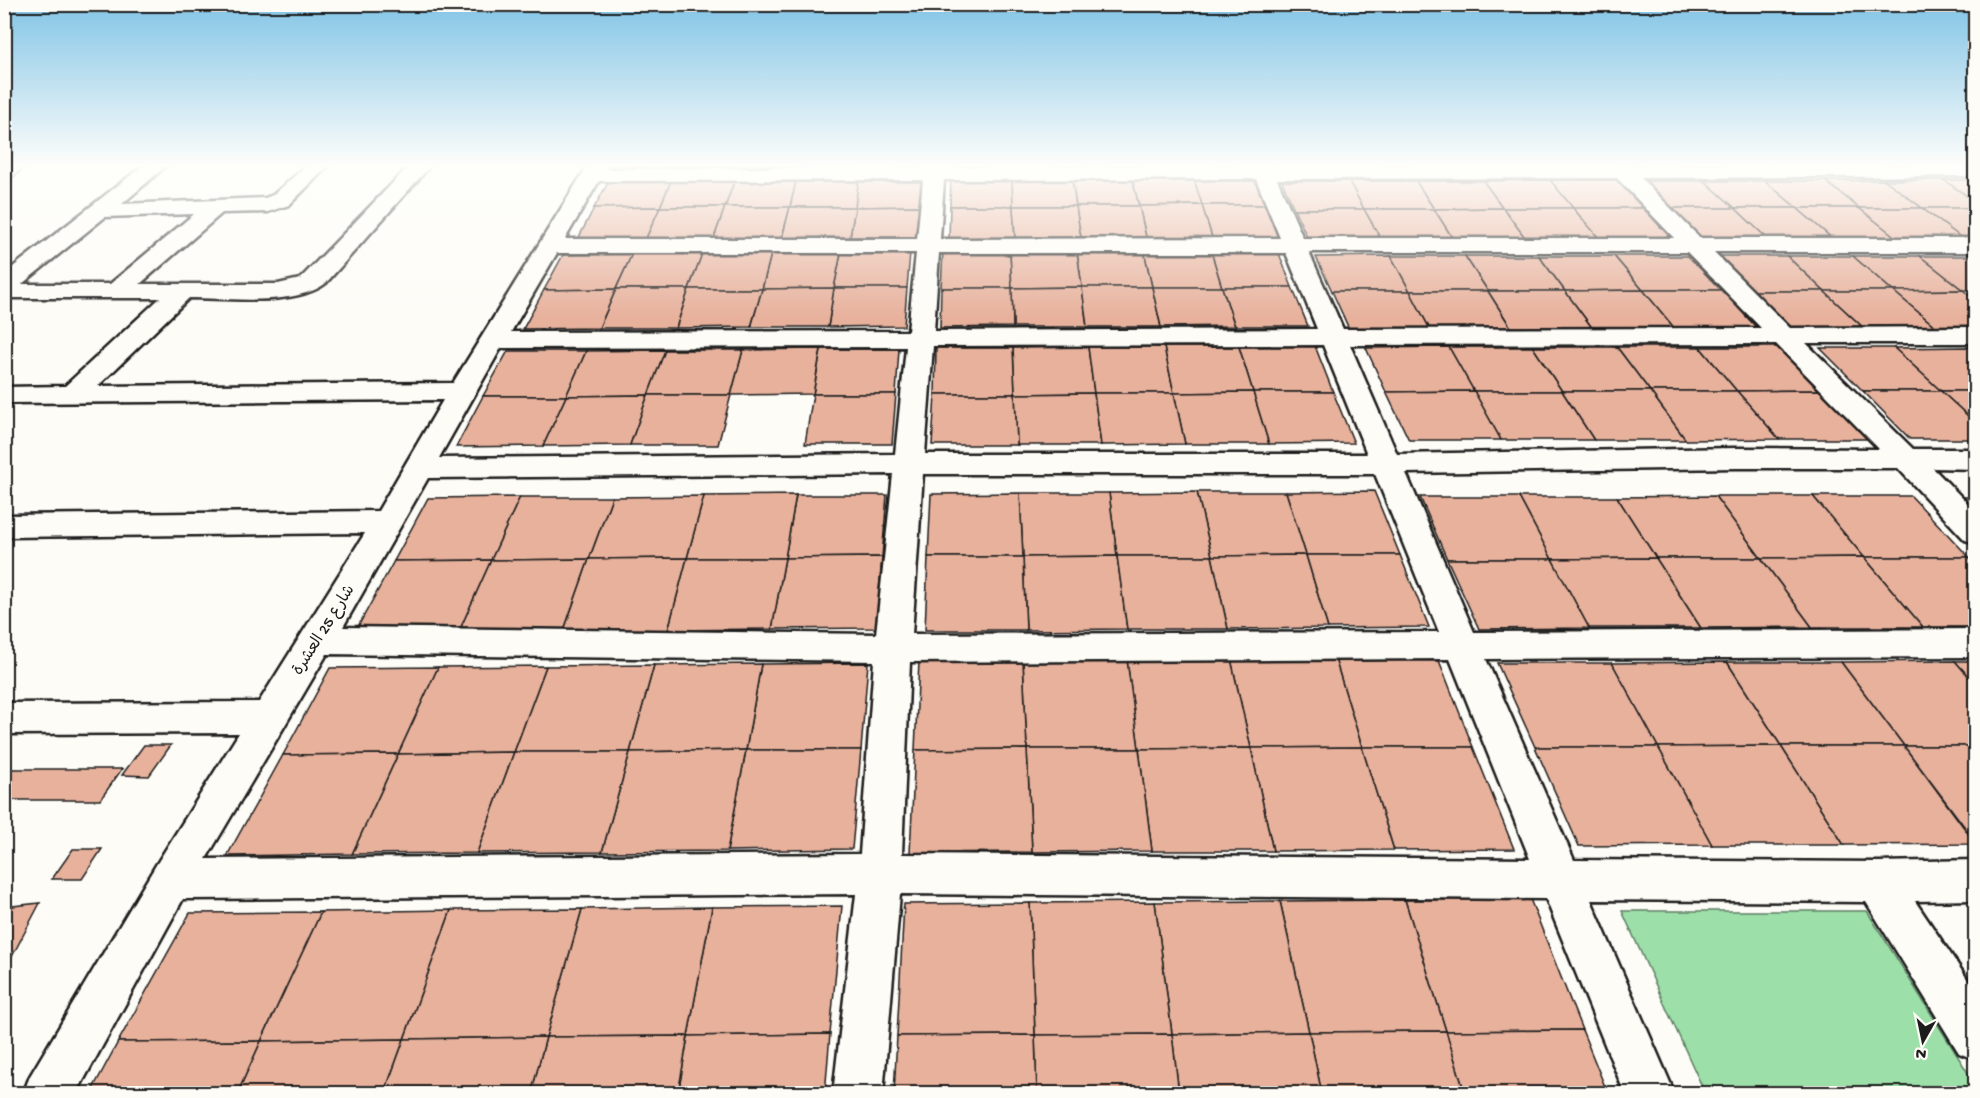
<svg xmlns="http://www.w3.org/2000/svg" width="1980" height="1098" font-family="'Gochi Hand','Playpen Sans Arabic',sans-serif">
<rect width="100%" height="100%" fill="#fdfcf7"/>
<filter id="ink" filterUnits="userSpaceOnUse"><feTurbulence type="fractalNoise" baseFrequency=".0167" numOctaves="2"/><feDisplacementMap in="SourceGraphic" scale="12" xChannelSelector="R" yChannelSelector="G"/><feConvolveMatrix kernelMatrix="1 2 1 2 8 2 1 2 1" color-interpolation-filters="sRGB"/></filter>
<g filter="url(#ink)">
<path fill="#9ddfa9" stroke="#5c7e62" stroke-width="1.5" d="M1622 911H1867L1975 1084V1093H1705Z"/>
<g fill="#e7b19c" stroke="#1c1c1c" stroke-width="1.5">
<path d="M614 165H675L673 168 612 169Z"/>
<path d="M675 165H736L735 168H673Z"/>
<path d="M736 165H797L796 168H735Z"/>
<path d="M797 165H858V167L796 168Z"/>
<rect x="858" y="165" width="61" height="2"/>
<rect x="947" y="165" width="60" height="3"/>
<path d="M1007 165H1066L1067 168H1007Z"/>
<path d="M1253 176 1265 205H1202L1193 177Z"/>
<path d="M951 177H1012L1013 206H950Z"/>
<path d="M1012 177H1072L1076 206H1013Z"/>
<path d="M1072 177H1132L1139 206H1076Z"/>
<path d="M1132 177H1193L1202 205 1139 206Z"/>
<path d="M797 178 790 207H725L735 179Z"/>
<path d="M797 178H859L855 207H790Z"/>
<path d="M859 178H922L920 206 855 207Z"/>
<path d="M610 179H672L660 207 594 208Z"/>
<path d="M672 179H735L725 207H660Z"/>
<path d="M1550 180H1616L1643 208H1573Z"/>
<path d="M1550 180 1573 208H1503L1483 181Z"/>
<path d="M1885 180H1944L1976 202V208H1922Z"/>
<path d="M1885 180 1922 208H1859L1825 181Z"/>
<path d="M1944 180H1976V202Z"/>
<path d="M1282 181H1349L1364 209H1294Z"/>
<path d="M1349 181H1416L1434 209H1364Z"/>
<path d="M1416 181H1483L1503 208 1434 209Z"/>
<path d="M1646 181H1705L1735 208H1672Z"/>
<path d="M1705 181H1765L1797 208H1735Z"/>
<path d="M1765 181H1825L1859 208H1797Z"/>
<path d="M1202 205 1212 237H1146L1139 206Z"/>
<path d="M1202 205H1265L1278 237H1212Z"/>
<path d="M920 206 918 237H850L855 207Z"/>
<path d="M950 206H1013L1015 238H949Z"/>
<path d="M1013 206H1076L1081 237 1015 238Z"/>
<path d="M1076 206H1139L1146 237H1081Z"/>
<path d="M660 207H725L714 238H646Z"/>
<path d="M660 207 646 238 578 239 594 208Z"/>
<path d="M725 207H790L782 238H714Z"/>
<path d="M790 207H855L850 237 782 238Z"/>
<path d="M1503 208H1573L1599 238 1526 239Z"/>
<path d="M1503 208 1526 239H1453L1434 209Z"/>
<path d="M1573 208H1643L1671 238H1599Z"/>
<path d="M1672 208H1735L1767 238H1702Z"/>
<path d="M1735 208H1797L1832 238H1767Z"/>
<path d="M1797 208H1859L1897 238H1832Z"/>
<path d="M1859 208H1922L1962 238H1897Z"/>
<path d="M1922 208H1976V238H1962Z"/>
<path d="M1294 209H1364L1381 239H1308Z"/>
<path d="M1364 209H1434L1453 239H1381Z"/>
<path d="M1144 251H1211L1222 287H1152Z"/>
<path d="M1144 251 1152 287H1082L1077 252Z"/>
<path d="M1211 251H1278L1292 287H1222Z"/>
<path d="M943 252H1010L1012 288H941Z"/>
<path d="M1010 252H1077L1082 287 1012 288Z"/>
<path d="M841 253H910L907 288H834Z"/>
<path d="M841 253 834 288 762 289 771 254Z"/>
<path d="M632 254 616 289 544 290 563 255Z"/>
<path d="M632 254H702L689 289H616Z"/>
<path d="M702 254H771L762 289H689Z"/>
<path d="M1391 256 1410 291H1332L1316 257Z"/>
<path d="M1391 256H1465L1488 291H1410Z"/>
<path d="M1465 256H1539L1565 291H1488Z"/>
<path d="M1539 256H1614L1643 290 1565 291Z"/>
<path d="M1614 256H1688L1721 290H1643Z"/>
<path d="M1720 256H1787L1824 291H1754Z"/>
<path d="M1787 256H1853L1893 291H1824Z"/>
<path d="M1853 256H1920L1963 290 1893 291Z"/>
<path d="M1920 256H1976V290H1963Z"/>
<path d="M1082 287 1087 327H1013L1012 288Z"/>
<path d="M1082 287H1152L1161 327H1087Z"/>
<path d="M1152 287H1222L1235 326 1161 327Z"/>
<path d="M1222 287H1292L1308 326H1235Z"/>
<path d="M834 288H907L904 326 828 327Z"/>
<path d="M834 288 828 327H751L762 289Z"/>
<path d="M941 288H1012L1013 327 940 328Z"/>
<path d="M616 289H689L676 328H599Z"/>
<path d="M616 289 599 328 523 329 544 290Z"/>
<path d="M689 289H762L751 327 676 328Z"/>
<path d="M1643 290H1721L1757 328 1675 329Z"/>
<path d="M1643 290 1675 329H1593L1565 291Z"/>
<path d="M1963 290 1976 301V328H1937L1893 291Z"/>
<path d="M1332 291H1410L1430 329H1349Z"/>
<path d="M1410 291H1488L1512 329H1430Z"/>
<path d="M1488 291H1565L1593 329H1512Z"/>
<path d="M1754 291H1824L1864 328H1791Z"/>
<path d="M1824 291H1893L1937 328H1864Z"/>
<path d="M1315 346 1333 392H1253L1239 347Z"/>
<path d="M1088 347 1094 393 1015 394 1013 348Z"/>
<path d="M1088 347H1164L1174 393H1094Z"/>
<path d="M1164 347H1239L1253 392 1174 393Z"/>
<path d="M1449 347 1474 391 1386 392 1366 348Z"/>
<path d="M1449 347H1533L1562 391H1474Z"/>
<path d="M1533 347H1617L1650 391H1562Z"/>
<path d="M1617 347H1700L1737 391H1650Z"/>
<path d="M1700 347H1783L1825 390 1737 391Z"/>
<path d="M1969 347 1976 353V391H1941L1894 348Z"/>
<path d="M936 348H1013L1015 394H935Z"/>
<path d="M1820 348H1894L1941 391H1863Z"/>
<path d="M821 349H899L896 394H813Z"/>
<path d="M821 349 813 394 731 395 743 350Z"/>
<path d="M665 350H743L731 395H648Z"/>
<path d="M665 350 648 395 566 396 586 351Z"/>
<path d="M508 351H586L566 396H483Z"/>
<path d="M1825 390 1871 439H1779L1737 391Z"/>
<path d="M1474 391H1562L1594 440H1501Z"/>
<path d="M1474 391 1501 440H1409L1386 392Z"/>
<path d="M1562 391H1650L1686 440H1594Z"/>
<path d="M1650 391H1737L1779 439 1686 440Z"/>
<path d="M1863 391H1941L1976 423V439H1910Z"/>
<path d="M1941 391H1976V423Z"/>
<path d="M1253 392 1269 444H1185L1174 393Z"/>
<path d="M1253 392H1333L1354 443 1269 444Z"/>
<path d="M1094 393 1101 445H1017L1015 394Z"/>
<path d="M1094 393H1174L1185 444 1101 445Z"/>
<path d="M813 394H896L892 444H805Z"/>
<path d="M935 394H1015L1017 445H932Z"/>
<path d="M648 395 630 445 543 446 566 396Z"/>
<path d="M648 395H731L718 445H630Z"/>
<path d="M483 396H566L543 446 456 447Z"/>
<path d="M1374 491 1400 555H1306L1286 492Z"/>
<path d="M1197 492H1286L1306 555 1212 556Z"/>
<path d="M1197 492 1212 556H1117L1109 493Z"/>
<path d="M1020 493H1109L1117 556 1023 557Z"/>
<path d="M1020 493 1023 557H928L931 494Z"/>
<path d="M796 495H887L882 557 785 558Z"/>
<path d="M796 495 785 558H687L704 496Z"/>
<path d="M704 496 687 558 589 559 612 497Z"/>
<path d="M1715 496 1761 558H1656L1617 497Z"/>
<path d="M1715 496H1813L1864 557 1761 558Z"/>
<path d="M1813 496H1911L1969 557H1864Z"/>
<path d="M520 497 491 560 394 561 428 498Z"/>
<path d="M520 497H612L589 559 491 560Z"/>
<path d="M1420 497H1519L1552 559H1447Z"/>
<path d="M1519 497H1617L1656 558 1552 559Z"/>
<path d="M1954 497H1976V519Z"/>
<path d="M1306 555 1328 628 1228 629 1212 556Z"/>
<path d="M1306 555H1400L1429 627 1328 628Z"/>
<path d="M1117 556 1127 629 1026 630 1023 557Z"/>
<path d="M1117 556H1212L1228 629H1127Z"/>
<path d="M882 557 876 628 772 629 785 558Z"/>
<path d="M928 557H1023L1026 630H925Z"/>
<path d="M1864 557H1969L1976 564V627H1923Z"/>
<path d="M1864 557 1923 627H1812L1761 558Z"/>
<path d="M687 558H785L772 629 668 630Z"/>
<path d="M687 558 668 630H564L589 559Z"/>
<path d="M1656 558 1701 628H1589L1552 559Z"/>
<path d="M1656 558H1761L1812 627 1701 628Z"/>
<path d="M589 559 564 630 459 631 491 560Z"/>
<path d="M1447 559H1552L1589 628 1479 629Z"/>
<path d="M491 560 459 631 355 632 394 561Z"/>
<path d="M1438 658 1473 747H1362L1335 659Z"/>
<path d="M1231 659H1335L1362 747 1251 748Z"/>
<path d="M1231 659 1251 748 1139 749 1127 660Z"/>
<path d="M1127 660 1139 749H1027L1023 661Z"/>
<path d="M919 661H1023L1027 749 915 750Z"/>
<path d="M1955 661H1976V685Z"/>
<path d="M1955 661 1976 685V746H1904L1841 662Z"/>
<path d="M1727 662H1841L1904 746H1781Z"/>
<path d="M1727 662 1781 746 1658 747 1612 663Z"/>
<path d="M868 663 861 750H746L761 664Z"/>
<path d="M1497 663H1612L1658 747H1535Z"/>
<path d="M761 664 746 750 630 752 654 665Z"/>
<path d="M654 665 630 752H514L546 666Z"/>
<path d="M546 666 514 752 398 754 438 667Z"/>
<path d="M438 667 398 754 283 755 330 668Z"/>
<path d="M144 745H171L149 776 122 775Z"/>
<path d="M1781 746 1844 845H1712L1658 747Z"/>
<path d="M1781 746H1904L1976 844 1844 845Z"/>
<path d="M1904 746H1976V842Z"/>
<path d="M1362 747 1394 850 1273 851 1251 748Z"/>
<path d="M1362 747H1473L1514 849 1394 850Z"/>
<path d="M1535 747H1658L1712 845 1579 846Z"/>
<path d="M1251 748 1273 851H1152L1139 749Z"/>
<path d="M1027 749H1139L1152 851 1032 852Z"/>
<path d="M1027 749 1032 852 910 853 915 750Z"/>
<path d="M746 750H861L852 849 727 851Z"/>
<path d="M746 750 727 851 602 852 630 752Z"/>
<path d="M514 752 477 853 352 854 398 754Z"/>
<path d="M514 752H630L602 852 477 853Z"/>
<path d="M398 754 352 854 227 856 283 755Z"/>
<path d="M4 769H122L100 800H4Z"/>
<path d="M73 849H102L82 879H52Z"/>
<path d="M1530 899 1582 1030 1446 1031 1405 900Z"/>
<path d="M1405 900 1446 1031 1309 1032 1280 901Z"/>
<path d="M1280 901 1309 1032 1172 1034 1155 902Z"/>
<path d="M1155 902 1172 1034 1035 1035 1030 903Z"/>
<path d="M40 903 4 972V907Z"/>
<path d="M1030 903 1035 1035 897 1036 904 904Z"/>
<path d="M842 906 830 1034 688 1036 712 907Z"/>
<path d="M712 907 688 1036 546 1037 582 909Z"/>
<path d="M582 909 546 1037 404 1039 451 910Z"/>
<path d="M451 910 404 1039 261 1041 321 912Z"/>
<path d="M321 912 261 1041 118 1042 190 913Z"/>
<path d="M1582 1030 1608 1094H1465L1446 1031Z"/>
<path d="M1446 1031 1465 1094H1322L1309 1032Z"/>
<path d="M1309 1032 1322 1094H1179L1172 1034Z"/>
<path d="M830 1034 825 1094H678L688 1036Z"/>
<path d="M1172 1034 1179 1094H1037L1035 1035Z"/>
<path d="M1035 1035 1037 1094H894L897 1036Z"/>
<path d="M688 1036 678 1094H531L546 1037Z"/>
<path d="M546 1037 531 1094H384L404 1039Z"/>
<path d="M404 1039 384 1094H237L261 1041Z"/>
<path d="M261 1041 237 1094H90L118 1042Z"/>
</g>
<g fill="none" stroke-linecap="round" stroke-linejoin="round">
<defs>
<g id="minor">
<path d="M4 165H26L11 177 4 179Z"/>
<path d="M144 165H167L122 204 265 198 273 195 307 165H329L289 205 268 212 222 213 140 284H278L300 279 410 165H431L326 283C295 307 226 298 189 298L98 386 453 383 588 165H608L606 169 924 167 925 165H945V167L1251 165H1976V176L1641 178 1700 238H1976V252H1714L1790 328 1976 327V343H1806L1913 449H1976V469L1933 468 1976 512V543L1965 540 1898 468H1736L1406 473 1474 632 1976 629V657L1486 659 1574 860 1878 862 1976 860V900L1915 901 1976 992V1060L1959 1053 1866 902 1591 900 1675 1094H1625L1546 899 900 894 883 1094H833L856 894 183 899 76 1094H23L30 1076 156 865 239 733 4 734V703L259 702 365 533 4 537V515L378 511 443 400 4 403V387L65 386 160 298H4V274ZM1617 178 1674 238H1303L1277 179ZM1256 179 1280 238 940 239 944 180ZM923 180 917 239H565L599 181ZM194 214 110 284H22L105 217ZM1309 252H1687L1761 328 1343 329ZM557 253H916L908 331 511 332ZM939 253H1286L1317 329 934 331ZM1776 344 1879 449 1736 448 1397 454 1350 345ZM1323 345 1367 454H925L933 346ZM906 347 895 454 439 458 501 348ZM893 474 876 634 343 627 428 478ZM923 474H1375L1439 632 912 634ZM327 654 874 661 860 854 206 859ZM1450 659 1530 859 902 854 910 662Z"/>
</g>
</defs>
<use href="#minor" stroke="#1c1c1c" stroke-width="5"/>
<use href="#minor" fill="#fdfcf7" fill-rule="evenodd"/>
</g>
</g>
<linearGradient id="sky" x2="0" y2="1"><stop stop-color="#82c4e6"/><stop offset="0.52" stop-color="#fefefb"/><stop offset="1" stop-color="#fefefb" stop-opacity="0"/></linearGradient>
<rect width="1980" height="318" fill="url(#sky)"/>
<g text-anchor="middle" stroke-width="5" stroke-linejoin="round" paint-order="stroke">
<g font-size="16" fill="#1c1c1c" stroke="#fdfcf7">
<text transform="translate(322 629) rotate(-58)" y="6">شارع 25 العشرة</text>
</g>
</g>
<rect width="1980" height="1098" fill="none" stroke="#fdfcf7" stroke-width="24"/>
<rect x="12" y="12" width="1956" height="1074" fill="none" stroke="#1c1c1c" stroke-width="2" filter="url(#ink)"/>
<g transform="translate(1923 1041) rotate(189)" stroke="#fdfcf7" stroke-width="4.5" paint-order="stroke">
<path d="M0-4.5L10 22L0 15L-10 22Z" fill="#1c1c1c"/>
<text y="-9" font-size="16" font-weight="bold" text-anchor="middle" fill="#1c1c1c">N</text>
</g>
</svg>
